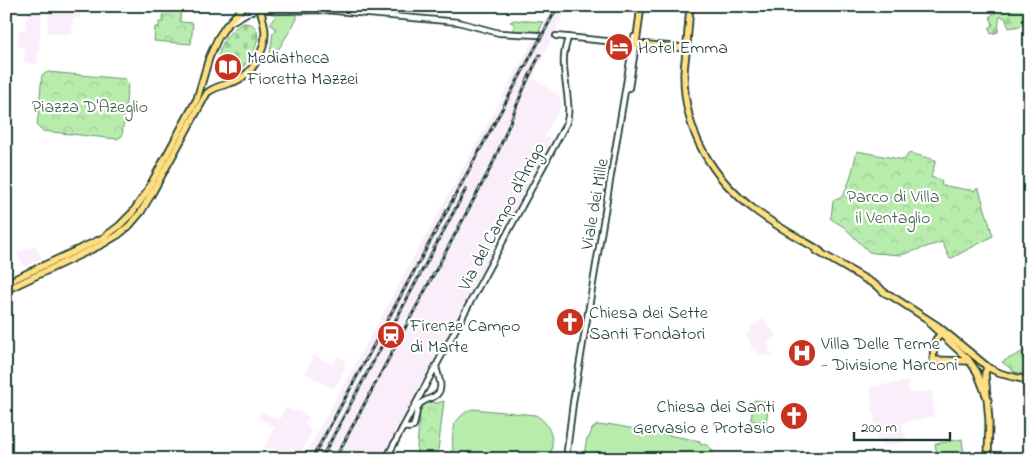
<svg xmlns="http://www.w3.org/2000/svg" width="1036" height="465" font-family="'Indie Flower',sans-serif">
<defs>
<pattern id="forest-firs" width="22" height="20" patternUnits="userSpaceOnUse" patternTransform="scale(1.25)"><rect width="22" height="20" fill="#b7ecad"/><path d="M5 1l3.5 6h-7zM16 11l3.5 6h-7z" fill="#9dcb95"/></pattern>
<pattern id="cemetery-stones" width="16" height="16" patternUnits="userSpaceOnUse" patternTransform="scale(1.25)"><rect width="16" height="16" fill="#b7ecad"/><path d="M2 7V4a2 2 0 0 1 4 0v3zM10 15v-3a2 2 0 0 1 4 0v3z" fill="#9dcb95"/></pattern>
<pattern id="park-crowns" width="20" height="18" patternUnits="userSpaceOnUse" patternTransform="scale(1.25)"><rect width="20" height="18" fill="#b7ecad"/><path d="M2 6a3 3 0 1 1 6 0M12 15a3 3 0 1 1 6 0" fill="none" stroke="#9dcb95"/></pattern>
</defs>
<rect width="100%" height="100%" fill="#fff"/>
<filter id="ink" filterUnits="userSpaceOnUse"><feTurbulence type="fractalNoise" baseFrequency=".02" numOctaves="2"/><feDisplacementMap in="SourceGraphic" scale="10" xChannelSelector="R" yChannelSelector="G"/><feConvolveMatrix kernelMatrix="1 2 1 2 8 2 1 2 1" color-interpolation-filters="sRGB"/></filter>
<g filter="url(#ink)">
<g fill="#faeefa">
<path d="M28 6H43L37 64 24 63 25 47 18 46 19 30H25L26 18 28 17Z"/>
<path d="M49 6H72V9H81L80 18 73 19 72 35 47 33Z"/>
<path d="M552 6H568L543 56 533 78 560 96 561 106 544 136 551 139 548 145 551 146 474 289 475 290 433 364 382 459H307L309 455 306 453Z"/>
<path d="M35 245 42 258 24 267 17 253Z"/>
<path d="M763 319 776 336 767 343 770 348 769 349 770 351 773 355H757V348L752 349V348L746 333 752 332 751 328 753 326Z"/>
<path d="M314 355 332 365 337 356 346 360 343 366 346 367 334 389 305 373Z"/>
<path d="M908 381 909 393 932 391 934 416 902 423 907 441 887 447 877 440 870 387Z"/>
<path d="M286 407 296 412 297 411 310 418 308 421 305 420V425L309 428V431L312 432 302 452 264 448 275 427 258 418 261 411 279 420Z"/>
</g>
<g fill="#b7ecad" stroke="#6b9470">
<path d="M294 13 297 16V19L275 55H272L270 53 273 32H276V29L270 24 277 14Z"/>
<path d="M514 20 543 22 538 34 513 31 514 23 510 22Z"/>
<path d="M754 400 769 402 766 424 751 420Z"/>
<path d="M473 409 535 415C551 422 556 443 549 459H457L451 451 453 450C452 441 452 434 455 425L454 424 455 422H456C461 416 465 411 473 409Z"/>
<path d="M608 424 700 441V443C709 445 715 449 713 459H583L587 438H589L592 429 597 425 607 426Z"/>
<path d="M962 439 964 455 938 459 935 444Z"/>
</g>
<g fill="url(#forest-firs)" stroke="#6b9470">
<path d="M999 6H1030V24L1009 28 1005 18 1000 16 999 21 998 32 991 34 989 28 993 25 990 16 996 12Z"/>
<path d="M1030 348V376L1015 372 1002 362Z"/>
</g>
<path fill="url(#cemetery-stones)" stroke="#6b9470" d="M244 23C274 23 248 75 227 75L219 69C214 53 228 28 244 23Z"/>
<g fill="url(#park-crowns)" stroke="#6b9470">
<path d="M163 6H181L180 22 193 23 191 44 154 41 155 27H159V22H163Z"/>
<path d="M48 72 125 79 128 84 122 136 117 139 42 131 37 126 42 75Z"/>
<path d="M857 151 904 160 909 153 936 160 931 177 942 181 941 185 969 190 971 189 973 191 976 189H979L993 236 950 259 942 242 901 255 874 253 869 252 844 227 831 219 833 200C837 199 837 200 840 198 849 191 854 162 857 151Z"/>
<path d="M429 401 437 403 444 401 437 459H416L420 411 422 407Z"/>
</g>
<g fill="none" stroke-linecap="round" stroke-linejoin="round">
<defs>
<g id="minor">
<path d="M231 22 247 13 261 9 280 11 325 10 458 22 499 33 538 35"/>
<path d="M556 36 636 44 629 88"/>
<path d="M402 429C406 426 409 429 413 427 417 420 415 409 420 404 424 400 430 399 435 396 446 389 437 375 436 366"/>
<path d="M386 459 566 124C573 108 562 76 564 57 564 50 567 43 568 37"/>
<path d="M566 459 573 403 634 37"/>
</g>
<g id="major">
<path d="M641 6 636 44 687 48"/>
<path d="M690 6C689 19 688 32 687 44 686 55 684 65 684 75 684 132 712 178 756 211 771 222 786 231 802 240 808 244 815 247 821 252"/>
<path d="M817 251 879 287C882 291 885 294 890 295L938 326 989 368 1002 374"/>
<path d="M6 283 103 238 119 226 132 213 146 193 197 99 209 58 218 38 226 26 244 6"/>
<path d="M6 290 103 244 118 235 129 226 141 212 151 195 207 93C215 86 226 85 236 81 252 74 265 51 265 33 265 24 261 15 260 6"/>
<path d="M930 324 968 359 977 372 988 400"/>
<path d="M943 334C932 338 934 349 933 360L969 361"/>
<path d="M986 366 987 368 985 373 989 421 988 459"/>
<path d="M998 373 1030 381"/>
</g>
</defs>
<use href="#minor" stroke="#1f3d34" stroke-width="8"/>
<use href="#major" stroke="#1f3d34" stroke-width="9"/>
<use href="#minor" stroke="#fff" stroke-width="4.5"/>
<use href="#major" stroke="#ffdf80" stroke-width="5.5"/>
<defs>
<g id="rail">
<path d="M312 459 558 6"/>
<path d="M321 459 466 189"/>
<path d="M335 459 491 167C509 130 520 90 540 55"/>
</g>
</defs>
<use href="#rail" stroke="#1f3d34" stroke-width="3"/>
<use href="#rail" stroke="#fff" stroke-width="1" stroke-dasharray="4" stroke-linecap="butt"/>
</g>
</g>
<defs>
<symbol id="hotel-disc" viewBox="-11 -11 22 22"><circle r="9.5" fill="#c8321e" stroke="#fff"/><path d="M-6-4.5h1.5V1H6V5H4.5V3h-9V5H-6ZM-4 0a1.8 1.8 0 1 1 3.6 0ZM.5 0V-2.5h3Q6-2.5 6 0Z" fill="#fff"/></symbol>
<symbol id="library-disc" viewBox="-11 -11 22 22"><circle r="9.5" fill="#c8321e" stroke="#fff"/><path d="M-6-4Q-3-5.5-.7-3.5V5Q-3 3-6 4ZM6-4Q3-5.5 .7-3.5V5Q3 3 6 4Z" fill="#fff"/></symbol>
<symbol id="church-disc" viewBox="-11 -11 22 22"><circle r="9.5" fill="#c8321e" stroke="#fff"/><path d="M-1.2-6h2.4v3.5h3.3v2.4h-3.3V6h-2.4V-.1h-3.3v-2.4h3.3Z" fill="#fff"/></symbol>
<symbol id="station-disc" viewBox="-11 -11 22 22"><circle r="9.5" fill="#c8321e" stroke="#fff"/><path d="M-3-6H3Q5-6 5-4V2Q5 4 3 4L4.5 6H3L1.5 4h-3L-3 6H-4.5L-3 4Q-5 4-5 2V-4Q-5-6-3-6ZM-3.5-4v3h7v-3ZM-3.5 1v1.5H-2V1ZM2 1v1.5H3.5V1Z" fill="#fff"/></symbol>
<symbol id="hospital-disc" viewBox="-11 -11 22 22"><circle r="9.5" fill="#c8321e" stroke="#fff"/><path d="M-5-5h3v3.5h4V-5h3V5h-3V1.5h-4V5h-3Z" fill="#fff"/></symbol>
</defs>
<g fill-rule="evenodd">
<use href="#hotel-disc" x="603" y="31" width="32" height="32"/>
<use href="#library-disc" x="212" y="51" width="32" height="32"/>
<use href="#church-disc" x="554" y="306" width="32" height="32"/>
<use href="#station-disc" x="375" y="319" width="32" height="32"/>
<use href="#hospital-disc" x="786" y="337" width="32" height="32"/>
<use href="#church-disc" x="778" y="400" width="32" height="32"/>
</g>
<g text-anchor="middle" stroke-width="4.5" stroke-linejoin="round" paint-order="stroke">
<g font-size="18" fill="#1f3d34" stroke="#fff" text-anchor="start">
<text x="638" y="53">Hotel Emma</text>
<text x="247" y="63">Mediatheca<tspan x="247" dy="21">Fioretta Mazzei</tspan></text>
<text x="589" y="318">Chiesa dei Sette<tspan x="589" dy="21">Santi Fondatori</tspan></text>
<text x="410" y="331">Firenze Campo<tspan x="410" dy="21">di Marte</tspan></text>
<text x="821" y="349">Villa Delle Terme<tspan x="821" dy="21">- Divisione Marconi</tspan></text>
<text x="775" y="412" text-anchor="end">Chiesa dei Santi<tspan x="775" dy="21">Gervasio e Protasio</tspan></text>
</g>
<g font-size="18" fill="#3d604c" stroke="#fff">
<text x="90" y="112">Piazza D'Azeglio</text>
<text x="893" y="202">Parco di Villa<tspan x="893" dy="21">il Ventaglio</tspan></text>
</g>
<g font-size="18" fill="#1f3d34" stroke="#fff">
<text transform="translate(594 204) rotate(-80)" y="6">Viale dei Mille</text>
<text transform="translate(501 216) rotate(-62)" y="6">Via del Campo d'Arrigo</text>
</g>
</g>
<rect width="1036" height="465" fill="none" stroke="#fff" stroke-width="25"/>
<rect x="12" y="12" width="1011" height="440" fill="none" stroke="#1f3d34" stroke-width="2" filter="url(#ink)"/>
<path d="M854 432v8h96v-8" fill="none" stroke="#1f3d34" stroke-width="2.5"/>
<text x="861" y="432" font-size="15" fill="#1f3d34" stroke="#ffffff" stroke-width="4" paint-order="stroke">200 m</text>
</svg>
